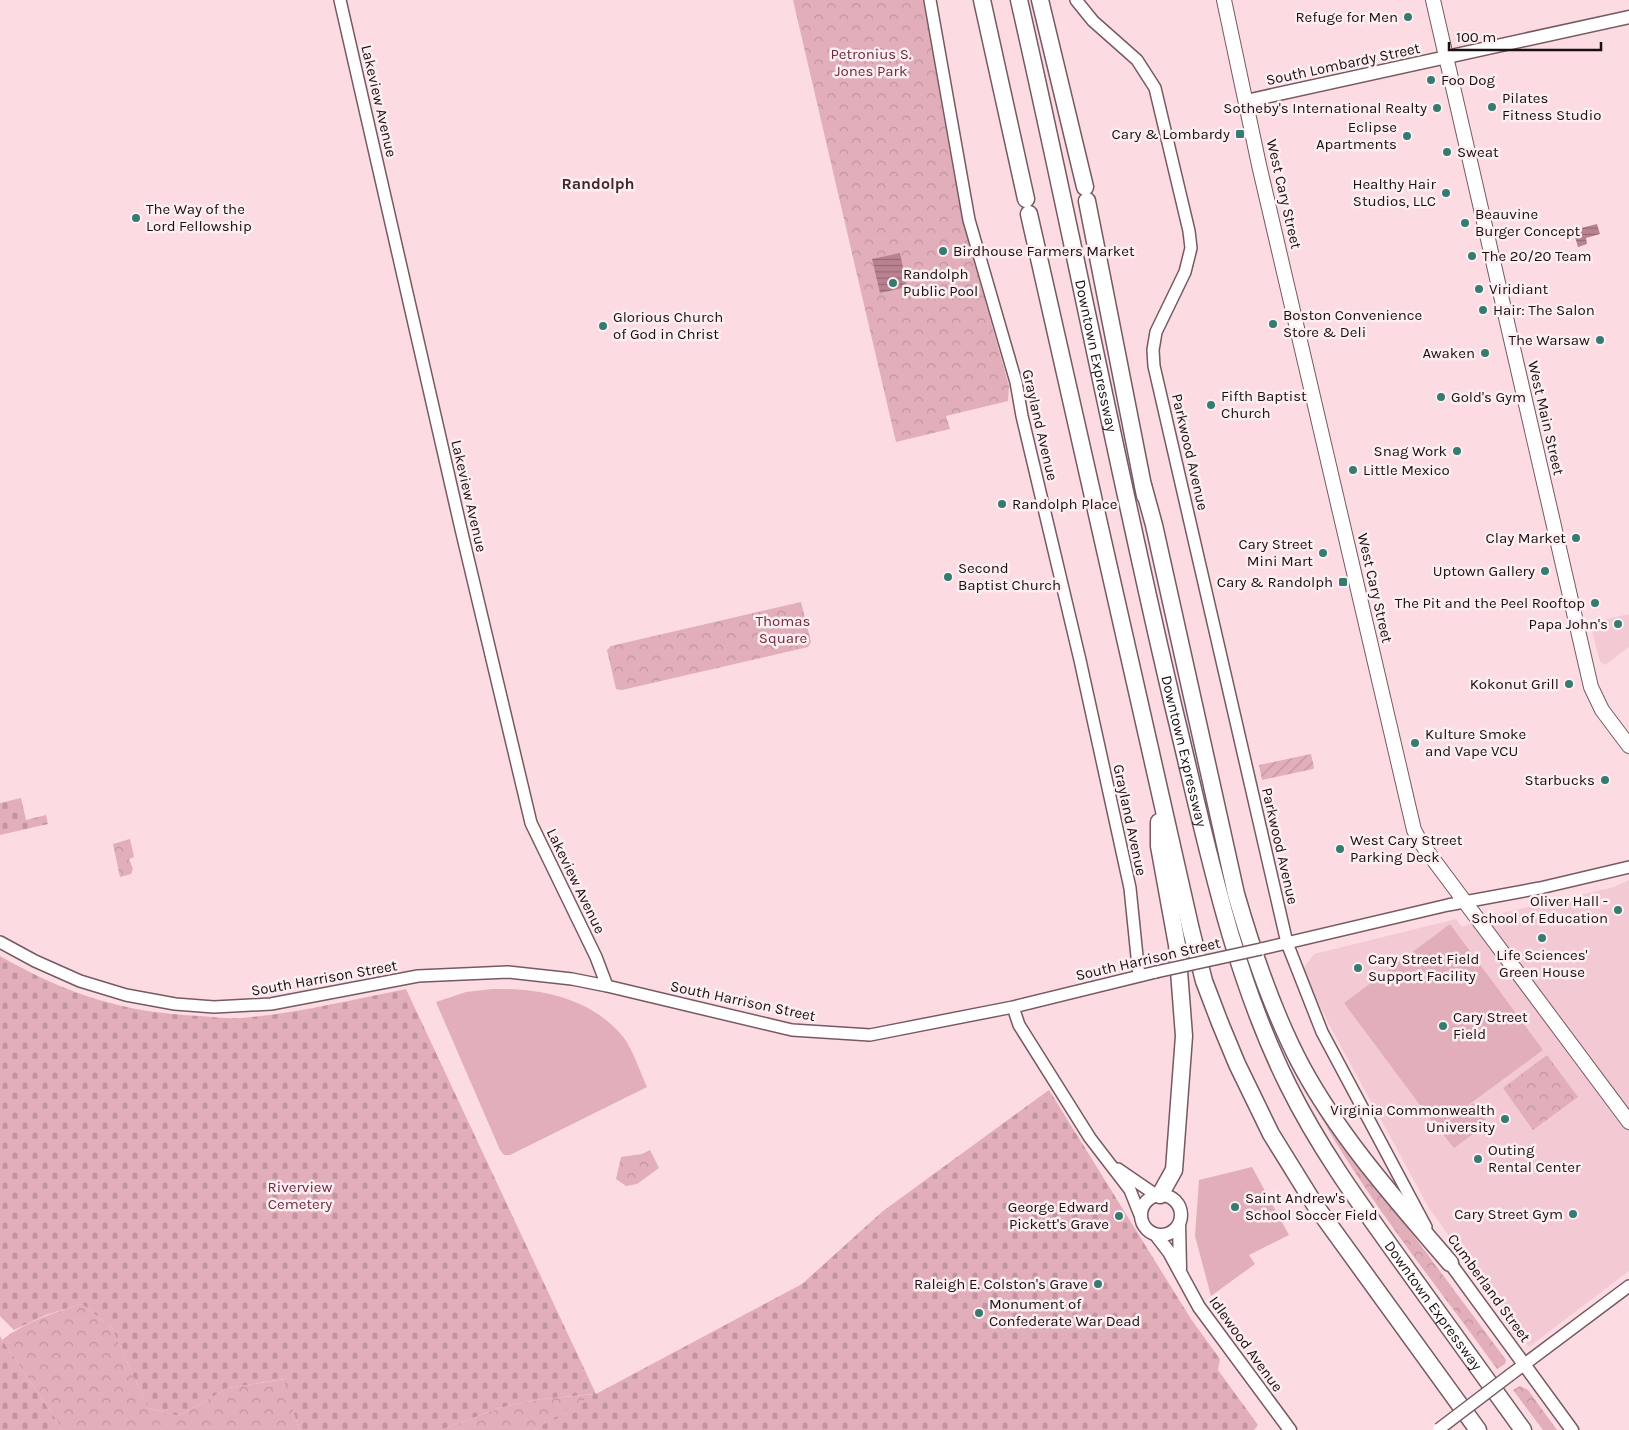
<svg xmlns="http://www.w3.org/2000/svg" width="1629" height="1430" viewBox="0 0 1629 1430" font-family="Karla,sans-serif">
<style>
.built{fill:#f3cad3}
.grass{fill:#e2aeba}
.forest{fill:url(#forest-crowns)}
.cemetery{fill:url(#cemetery-stones)}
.garden{fill:url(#garden-furrows)}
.water{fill:url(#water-rules)}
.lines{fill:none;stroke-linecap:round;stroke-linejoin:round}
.tertiary-casing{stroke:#765a61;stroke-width:14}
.secondary-casing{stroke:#765a61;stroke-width:15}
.primary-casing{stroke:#765a61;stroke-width:16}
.motorway-casing{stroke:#765a61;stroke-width:19}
.tertiary{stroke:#fff;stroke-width:11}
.secondary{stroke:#fff;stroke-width:12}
.primary{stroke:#fff;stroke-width:14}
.motorway{stroke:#fff;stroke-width:16}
.tertiary-bridge-casing{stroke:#765a61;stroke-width:14;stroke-linecap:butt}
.tertiary-bridge{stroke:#fff;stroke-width:11}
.poi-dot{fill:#357b71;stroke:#fceef1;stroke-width:2}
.labels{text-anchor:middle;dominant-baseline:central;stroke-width:5;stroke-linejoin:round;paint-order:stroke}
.poi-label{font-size:15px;fill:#1a0f12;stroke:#fceef1;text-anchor:start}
.park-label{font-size:15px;fill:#6f2a40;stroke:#fceef1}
.street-label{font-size:15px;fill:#1a0f12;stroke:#fceef1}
.neighbourhood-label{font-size:16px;font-weight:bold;fill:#3f262c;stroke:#fceef1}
</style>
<defs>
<pattern id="forest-crowns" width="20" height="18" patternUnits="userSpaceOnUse" patternTransform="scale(1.25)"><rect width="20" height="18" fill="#e2aeba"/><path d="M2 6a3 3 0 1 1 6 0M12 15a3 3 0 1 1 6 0" fill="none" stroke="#c1949f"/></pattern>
<pattern id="cemetery-stones" width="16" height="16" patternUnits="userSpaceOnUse" patternTransform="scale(1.25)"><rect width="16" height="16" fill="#e2aeba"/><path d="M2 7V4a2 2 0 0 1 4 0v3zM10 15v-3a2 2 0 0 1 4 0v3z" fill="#c1949f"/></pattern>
<pattern id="garden-furrows" width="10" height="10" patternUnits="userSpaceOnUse" patternTransform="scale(1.25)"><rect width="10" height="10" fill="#e2aeba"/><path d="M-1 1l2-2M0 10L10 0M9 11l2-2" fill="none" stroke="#c1949f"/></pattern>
<pattern id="water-rules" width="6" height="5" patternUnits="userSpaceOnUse" patternTransform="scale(1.25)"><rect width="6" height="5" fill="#ba8290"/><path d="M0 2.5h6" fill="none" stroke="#966974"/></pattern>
</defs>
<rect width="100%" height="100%" fill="#fddbe2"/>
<path class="built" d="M1629,614v33l-24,18 -5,-3 -10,-39z
M1629,880v391l-100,76 -100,-139 -97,-178 -30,-60 12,-16 142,-35 6,8 32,-12 120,-28z"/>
<path class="grass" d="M1450,924l93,126 -106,78 -93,-125z
M492,989c49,-1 100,9 132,49 10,14 16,34 23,49l-137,68h-6l-4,-5 -64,-148 30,-10z
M1473,1103l15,20 -34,25 -15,-19z
M1252,1167l37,68 -40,20 6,9 -44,32 -16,-60 4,-56z"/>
<path class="forest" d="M793,0h130l32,181 13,59 41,146 -1,15 -62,15 4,13 -54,13z
M801,602l10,40 -3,5 -186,43 -6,-1 -9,-39 4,-4z
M130,839l4,18 -5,2 4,10 -2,5 -11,3 -7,-33z
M1547,1055l31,42 -45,33 -30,-42z
M1291,1058l88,131 127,171 -1,4 -8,5c-71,-99 -156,-200 -206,-311z
M650,1150l9,18 -22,16 -11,2 -10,-7 5,-22 21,-3z
M82,1304l30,24 36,80 31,8 49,-28 57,-9 14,51h-236l-61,-90c24,-19 52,-27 80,-36z
M1520,1386l8,4 29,40h-14l-30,-40z
M596,1394l-62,36h-93l58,-22 42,-9z"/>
<path class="cemetery" d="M21,798l5,22 20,-5 2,9 -48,11v-32z
M0,956c66,38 125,57 200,60 14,1 29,3 42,2 56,-5 110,-18 164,-29l190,405 206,-110 81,-73 166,-121 142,229 29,40 -2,11 40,55 -4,5h-720l60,-36 -53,5 -42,9 -58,22h-142l-15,-51 -56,9 -49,28 -31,-8 -36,-80 -30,-24 -36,11 -32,15 -14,-14z
M0,1336l2,4 61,90h-63z"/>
<path class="garden" d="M1311,754l3,13 -1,2 -51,11 -3,-15z"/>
<path class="water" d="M1597,224l3,10 -14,4 1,6 -9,3 -5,-17z
M900,253l7,34 -27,6 -8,-34z"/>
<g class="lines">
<g class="tertiary-casing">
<path id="tertiary" d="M340,0l121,529 70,294 65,134 11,29
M930,0l39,220 47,162 6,34 58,244 50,228 9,88
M1076,0l17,21 44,39 18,28 34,143 2,17 -6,24 -29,60 -3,18 1,16 133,577 35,89 104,195
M0,942l35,19 45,20 46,14 49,9 39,3 57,-3 147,-28 90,-4 64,7 35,7 185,44 78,5 143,-28 143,-35
M1261,949l187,-44 92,-17 89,-21
M1013,1007l6,18 71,113 40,52 10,25
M1118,1169l38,26
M1510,1375l119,-89"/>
</g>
<g class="secondary-casing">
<path id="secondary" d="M1246,101l383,-84
M1141 1215a20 20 0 1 1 40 0a20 20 0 1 1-40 0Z
M1179,1224l1,45
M1156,1235l13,17 30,55 91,123
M1450,1263l122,167"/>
</g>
<g class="primary-casing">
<path id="primary" d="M1224,0l35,165 155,665 7,13 208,279
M1433,0l158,687 11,23 27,36"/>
</g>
<g class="motorway-casing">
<g id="motorway">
<path d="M982,0l44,199"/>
<path id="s1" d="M1019,0c54,236 99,474 155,709 31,127 56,259 114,376 30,61 69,115 108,169 42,59 85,117 127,176"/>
<path d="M1040,0l45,187"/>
<path d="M1087,201l58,295"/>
<path d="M1029,214l162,716 13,51 16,42 17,41 34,70 44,71 163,225"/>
<path d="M1143,485l11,40 82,369c17,59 37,119 66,173 39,72 96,135 148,196"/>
<path d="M1159,822v24l18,99 7,91 -10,134 -14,25"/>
</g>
</g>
<use href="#tertiary" class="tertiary"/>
<use href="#secondary" class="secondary"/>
<use href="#primary" class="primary"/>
<use href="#motorway" class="motorway"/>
<g class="tertiary-bridge-casing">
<path id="tertiary-bridge" d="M1156,972l105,-23
M1439,1429l71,-54"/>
</g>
<use href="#tertiary-bridge" class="tertiary-bridge"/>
</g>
<g class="poi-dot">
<circle cx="1408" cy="17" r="5"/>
<circle cx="1431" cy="80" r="5"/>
<circle cx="1492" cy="107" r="5"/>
<circle cx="1437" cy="108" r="5"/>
<rect x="1235" y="129" width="10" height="10" rx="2.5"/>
<circle cx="1407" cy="136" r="5"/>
<circle cx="1447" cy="152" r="5"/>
<circle cx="1446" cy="193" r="5"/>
<circle cx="136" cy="218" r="5"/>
<circle cx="1465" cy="223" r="5"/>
<circle cx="943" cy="251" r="5"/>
<circle cx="1472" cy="256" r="5"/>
<circle cx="893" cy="283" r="5"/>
<circle cx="1479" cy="289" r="5"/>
<circle cx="1483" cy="310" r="5"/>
<circle cx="1273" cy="324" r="5"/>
<circle cx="603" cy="326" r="5"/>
<circle cx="1600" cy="340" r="5"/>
<circle cx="1485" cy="353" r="5"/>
<circle cx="1441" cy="397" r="5"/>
<circle cx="1211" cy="405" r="5"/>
<circle cx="1457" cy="451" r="5"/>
<circle cx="1353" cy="470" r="5"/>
<circle cx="1002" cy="504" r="5"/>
<circle cx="1576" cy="538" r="5"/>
<circle cx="1323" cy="553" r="5"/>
<circle cx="1545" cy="571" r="5"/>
<circle cx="948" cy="577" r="5"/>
<rect x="1338" y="577" width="10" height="10" rx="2.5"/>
<circle cx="1595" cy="603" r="5"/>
<circle cx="1618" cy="624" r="5"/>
<circle cx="1569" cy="684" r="5"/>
<circle cx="1415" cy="743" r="5"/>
<circle cx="1605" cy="780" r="5"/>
<circle cx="1340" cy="849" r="5"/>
<circle cx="1618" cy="910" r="5"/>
<circle cx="1542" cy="938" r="5"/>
<circle cx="1358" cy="968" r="5"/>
<circle cx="1443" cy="1026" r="5"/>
<circle cx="1505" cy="1119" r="5"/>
<circle cx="1478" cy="1159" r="5"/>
<circle cx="1235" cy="1207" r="5"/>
<circle cx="1573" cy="1214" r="5"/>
<circle cx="1119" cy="1216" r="5"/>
<circle cx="1098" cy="1284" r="5"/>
<circle cx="979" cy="1313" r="5"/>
</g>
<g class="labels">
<g class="poi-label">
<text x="1398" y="17" text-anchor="end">Refuge for Men</text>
<text x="1441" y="80">Foo Dog</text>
<text x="1502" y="98">Pilates<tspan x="1502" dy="17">Fitness Studio</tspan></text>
<text x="1427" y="108" text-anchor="end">Sotheby's International Realty</text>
<text x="1397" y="127" text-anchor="end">Eclipse<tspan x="1397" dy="17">Apartments</tspan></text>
<text x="1230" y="134" text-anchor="end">Cary &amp; Lombardy</text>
<text x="1457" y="152">Sweat</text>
<text x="1436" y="184" text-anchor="end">Healthy Hair<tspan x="1436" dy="17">Studios, LLC</tspan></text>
<text x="146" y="209">The Way of the<tspan x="146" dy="17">Lord Fellowship</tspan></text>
<text x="1475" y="214">Beauvine<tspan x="1475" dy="17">Burger Concept</tspan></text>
<text x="953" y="251">Birdhouse Farmers Market</text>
<text x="1482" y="256">The 20/20 Team</text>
<text x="903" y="274">Randolph<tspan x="903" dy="17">Public Pool</tspan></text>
<text x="1489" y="289">Viridiant</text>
<text x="1493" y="310">Hair: The Salon</text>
<text x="1283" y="315">Boston Convenience<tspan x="1283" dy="17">Store &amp; Deli</tspan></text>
<text x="613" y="317">Glorious Church<tspan x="613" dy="17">of God in Christ</tspan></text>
<text x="1590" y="340" text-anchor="end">The Warsaw</text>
<text x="1475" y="353" text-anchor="end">Awaken</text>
<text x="1221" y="396">Fifth Baptist<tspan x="1221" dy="17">Church</tspan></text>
<text x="1451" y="397">Gold's Gym</text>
<text x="1447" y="451" text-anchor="end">Snag Work</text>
<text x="1363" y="470">Little Mexico</text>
<text x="1012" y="504">Randolph Place</text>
<text x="1566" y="538" text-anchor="end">Clay Market</text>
<text x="1313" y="544" text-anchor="end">Cary Street<tspan x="1313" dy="17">Mini Mart</tspan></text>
<text x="958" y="568">Second<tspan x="958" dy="17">Baptist Church</tspan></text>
<text x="1535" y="571" text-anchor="end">Uptown Gallery</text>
<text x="1333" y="582" text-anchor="end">Cary &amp; Randolph</text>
<text x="1585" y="603" text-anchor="end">The Pit and the Peel Rooftop</text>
<text x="1608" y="624" text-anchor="end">Papa John's</text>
<text x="1559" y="684" text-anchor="end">Kokonut Grill</text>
<text x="1425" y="734">Kulture Smoke<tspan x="1425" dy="17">and Vape VCU</tspan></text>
<text x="1595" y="780" text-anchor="end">Starbucks</text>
<text x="1350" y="840">West Cary Street<tspan x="1350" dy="17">Parking Deck</tspan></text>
<text x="1608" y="901" text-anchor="end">Oliver Hall -<tspan x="1608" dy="17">School of Education</tspan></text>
<text x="1542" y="955" text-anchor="middle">Life Sciences'<tspan x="1542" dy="17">Green House</tspan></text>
<text x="1368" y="959">Cary Street Field<tspan x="1368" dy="17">Support Facility</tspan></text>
<text x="1453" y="1017">Cary Street<tspan x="1453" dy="17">Field</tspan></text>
<text x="1495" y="1110" text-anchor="end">Virginia Commonwealth<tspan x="1495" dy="17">University</tspan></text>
<text x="1488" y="1150">Outing<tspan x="1488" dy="17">Rental Center</tspan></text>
<text x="1245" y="1198">Saint Andrew's<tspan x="1245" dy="17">School Soccer Field</tspan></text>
<text x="1109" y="1207" text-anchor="end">George Edward<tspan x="1109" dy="17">Pickett's Grave</tspan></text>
<text x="1563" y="1214" text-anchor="end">Cary Street Gym</text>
<text x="1088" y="1284" text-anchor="end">Raleigh E. Colston's Grave</text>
<text x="989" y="1304">Monument of<tspan x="989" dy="17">Confederate War Dead</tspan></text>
</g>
<g class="park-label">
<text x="871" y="54">Petronius S.<tspan x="871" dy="17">Jones Park</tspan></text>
<text x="783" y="621">Thomas<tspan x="783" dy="17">Square</tspan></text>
<text x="300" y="1187">Riverview<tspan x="300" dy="17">Cemetery</tspan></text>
</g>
<g class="street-label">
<text transform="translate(1343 64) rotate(-12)">South Lombardy Street</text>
<text transform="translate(379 101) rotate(77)">Lakeview Avenue</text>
<text transform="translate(1284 194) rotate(77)">West Cary Street</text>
<text stroke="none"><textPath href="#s1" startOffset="364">Downtown Expressway</textPath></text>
<text transform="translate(1546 418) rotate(77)">West Main Street</text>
<text transform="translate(1040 425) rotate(77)">Grayland Avenue</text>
<text transform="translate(1190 452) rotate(77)">Parkwood Avenue</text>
<text transform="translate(469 496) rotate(77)">Lakeview Avenue</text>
<text transform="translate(1375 588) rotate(77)">West Cary Street</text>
<text stroke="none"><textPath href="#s1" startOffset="769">Downtown Expressway</textPath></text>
<text transform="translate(1130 820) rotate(78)">Grayland Avenue</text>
<text transform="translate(1280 846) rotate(77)">Parkwood Avenue</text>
<text transform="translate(576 881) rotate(64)">Lakeview Avenue</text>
<text transform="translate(1148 959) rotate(-13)">South Harrison Street</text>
<text transform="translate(324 978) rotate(-10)">South Harrison Street</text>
<text transform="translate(743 1001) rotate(12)">South Harrison Street</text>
<text transform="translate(1489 1288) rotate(54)">Cumberland Street</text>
<text stroke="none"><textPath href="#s1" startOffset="1384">Downtown Expressway</textPath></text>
<text transform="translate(1246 1344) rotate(54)">Idlewood Avenue</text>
</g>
<g class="neighbourhood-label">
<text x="598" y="183">Randolph</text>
</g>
</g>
<path d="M1449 42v8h152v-8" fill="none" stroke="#1a0f12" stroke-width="2.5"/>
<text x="1456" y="42" font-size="15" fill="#1a0f12" stroke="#fceef1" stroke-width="4" paint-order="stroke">100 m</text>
</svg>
